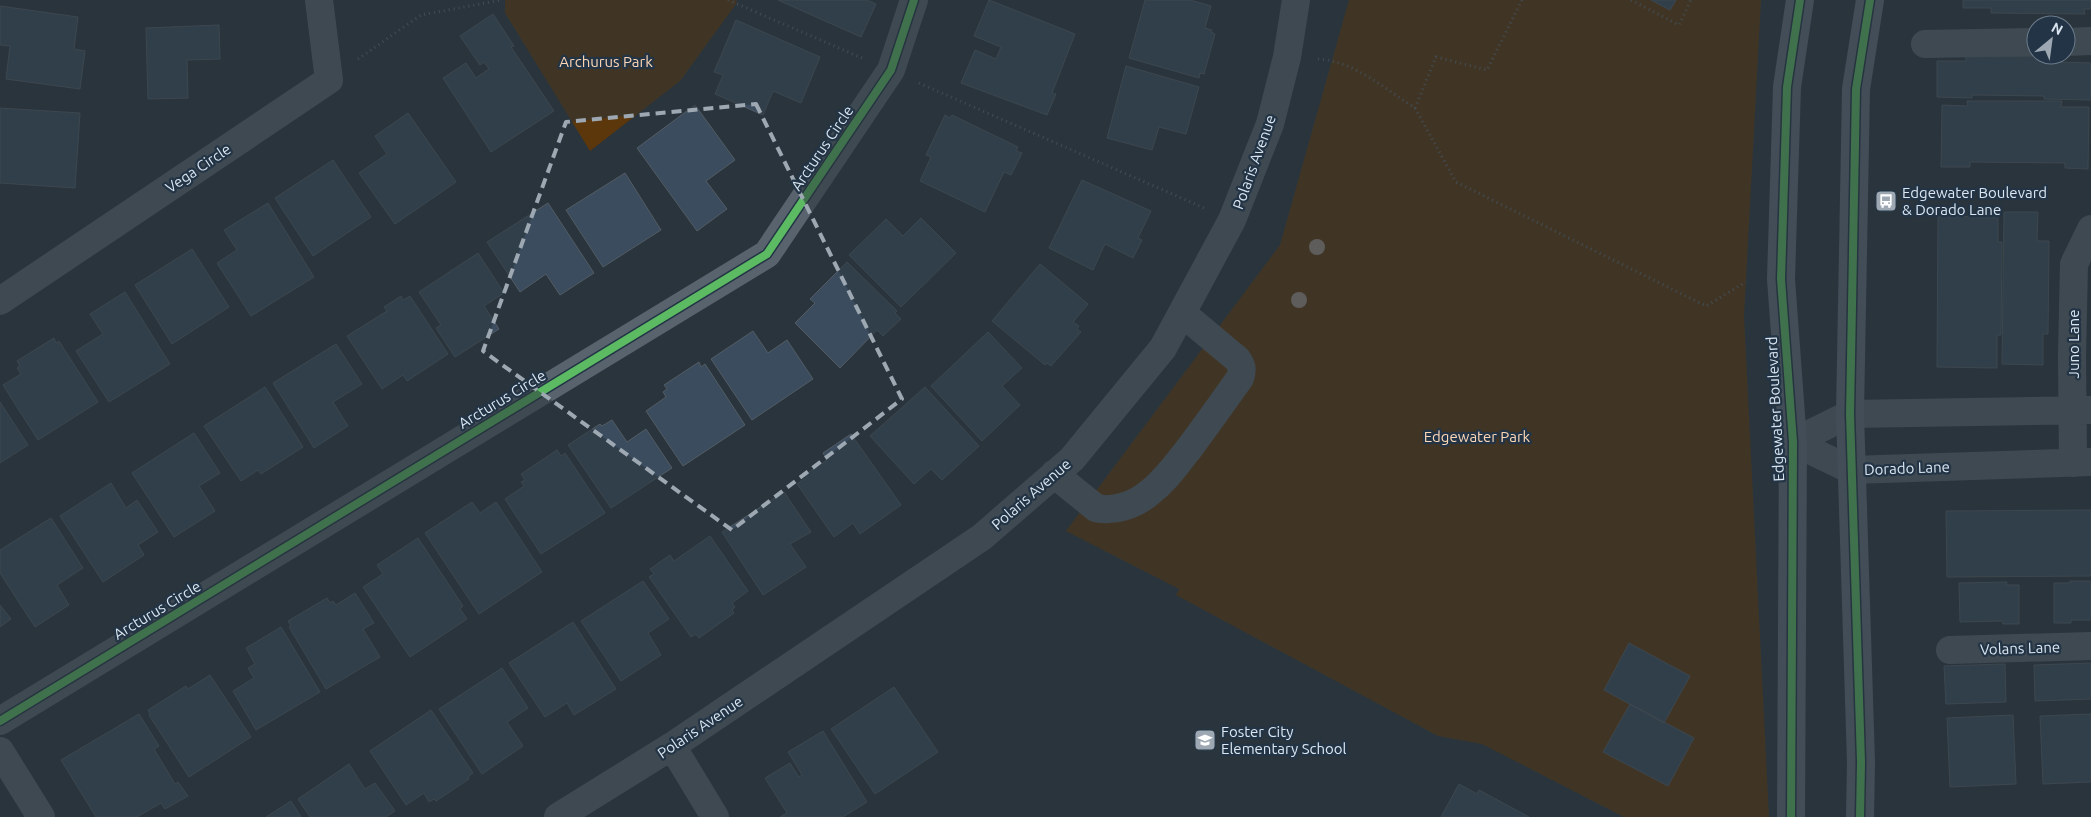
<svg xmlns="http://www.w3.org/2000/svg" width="2091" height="817" viewBox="0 0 2091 817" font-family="Ubuntu,sans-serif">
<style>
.green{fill:#5c370b}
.building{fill:#3a4c5d;stroke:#535c64}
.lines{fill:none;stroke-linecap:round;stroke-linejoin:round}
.path{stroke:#60686f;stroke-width:3;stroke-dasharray:1 4;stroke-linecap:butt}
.minor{stroke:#59636d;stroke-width:28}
.major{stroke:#5f6b78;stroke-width:28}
.cycleway-casing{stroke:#223445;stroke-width:11}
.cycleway{stroke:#5cba63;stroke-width:8}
.tree{fill:#9f8e80}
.marked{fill:none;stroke:#9da8b2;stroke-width:4;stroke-dasharray:10 6;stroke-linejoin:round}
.labels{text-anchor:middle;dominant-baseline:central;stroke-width:4.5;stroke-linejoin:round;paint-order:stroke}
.park-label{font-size:15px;fill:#fed7b6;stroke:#223445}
.street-label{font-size:15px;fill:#dbe6f1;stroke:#223445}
.poi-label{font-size:15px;fill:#dbe6f1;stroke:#223445;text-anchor:start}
</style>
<rect width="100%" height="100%" fill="#2a343d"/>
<path class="green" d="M505,0h232l-1,4 -56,77 -90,70 -85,-138z
M1349,0h412l-17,316 25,501h-145l-142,-73 -44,-8 -262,-141 3,-6 -113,-58 214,-286z"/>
<path class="building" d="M778,0h89l9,4 -15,33z
M989,0l86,34 -23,59 4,1 -9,21 -86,-32 14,-33 21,9 5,-12 -27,-11z
M1145,0h45l21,6 -6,22 7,2 -1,2 4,2 -11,40 -4,-1 -1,5 -70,-20z
M1651,0h25l-6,10z
M1963,0h128v9h-7l1,5 -94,-1v-5h-28z
M0,6l78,11 -4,32 11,2 -5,38 -74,-10 4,-33 -10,-1z
M493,14l21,32 -3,1 43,64 -63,41 -48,-74 23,-15 10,15 13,-9 -5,-7 -4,3 -20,-29z
M736,20l84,37 -19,46 -28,-12 -10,24 -48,-21 8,-19 -9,-3z
M219,25l1,34 -33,1 1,38 -40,1 -2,-71z
M1966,56l94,1v5l31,1v37l-47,-1v-3l-72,-1v3l-35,-1v-36h29z
M1126,66l73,21 -13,47 -27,-7 -7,23 -45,-12z
M1967,101h95l-1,6h28l-1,62 -23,-1v-5l-95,-1v5h-29l1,-62 26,1z
M695,105l40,55 -29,21 21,28 -30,22 -60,-83z
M0,108l80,5 -5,75 -75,-5z
M408,113l48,69 -61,42 -36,-51 28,-19 -12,-18z
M945,115l5,3 2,-3 66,32 -2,4 6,2 -11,22 -7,-3 -19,40 -65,-31 11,-24 -5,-2z
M333,160l38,57 -58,39 -38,-58z
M625,173l36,57 -58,37 -37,-57z
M1082,180l69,31 -13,27 4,2 -9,18 -28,-14 -12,26 -44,-22z
M268,203l46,74 -63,39 -34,-53 20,-13 -13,-20z
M548,203l46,70 -34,22 -14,-21 -26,18 -33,-50z
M2004,212h34l-1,29h12l-1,93h-5v31l-41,-1z
M1938,216l60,1v25h4l-1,93h-4v33l-60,-1z
M921,218l35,35 -55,54 -52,-52 37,-36 17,17z
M192,249l37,58 -57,37 -37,-59z
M478,253l26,40 -20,13 15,23 -44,28 -19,-29 5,-3 -22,-33z
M847,262l50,49 -2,2 6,6 -18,17 -6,-6 -37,38 -45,-45 20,-20 -5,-4z
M1040,264l48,40 -15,18 6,4 -2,3 4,3 -30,34 -4,-3 -2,2 -53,-44z
M125,292l45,72 -61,38 -33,-51 27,-17 -13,-20z
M401,296l2,4 7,-4 38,58 -41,27 -4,-6 -21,14 -35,-53 40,-25 -3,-4z
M753,331l15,22 19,-13 26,39 -61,41 -41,-61z
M988,332l34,36 -20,18 18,19 -38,36 -51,-55z
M54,338l2,5 3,-2 39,61 -60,38 -35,-55 18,-11 -4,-6 3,-2 -3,-5z
M336,344l26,40 -29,18 15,24 -34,22 -41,-65z
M699,362l2,5 4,-3 40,61 -62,41 -37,-55 20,-14 -3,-5 4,-3 -3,-4z
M265,387l38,60 -42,27 -3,-4 -17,11 -37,-55z
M925,387l54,59 -37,34 -11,-11 -17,15 -44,-48z
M0,402l28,43 -28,18z
M612,420l15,22 19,-13 26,39 -61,40 -43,-63 32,-21 2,2z
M194,433l26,40 -21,13 16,25 -41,26 -42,-64z
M851,434l50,71 -41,29 -7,-11 -19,14 -37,-53 10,-7 -1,-3 21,-14 -4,-7z
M557,450l4,6 4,-3 40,60 -64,41 -36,-55 19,-13 -3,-4 4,-2 -4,-6z
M111,483l15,25 11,-8 21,32 -20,13 6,10 -41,27 -43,-66z
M784,492l27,40 -21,12 16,23 -43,28 -41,-63z
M472,502l8,11 16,-11 46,70 -63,42 -54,-81z
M2091,510v66l-144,1 -1,-66z
M51,518l32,50 -26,17 12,20 -34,22 -35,-54v-23z
M710,536l38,55 -16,12 3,4 -3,3 2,3 -35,25 -3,-4 -5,3 -42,-60 5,-3 -4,-5 20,-14 4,6z
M418,538l45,68 -3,3 7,10 -57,38 -47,-70 20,-13 -6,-9z
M643,581l26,38 -21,14 13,22 -40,26 -40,-60z
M2070,581h21v39h-20v3h-17v-40h16z
M2007,582l-1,3h13v39h-16l-1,-3 -42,1 -1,-39z
M355,593l19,30 -11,6 17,28 -54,32 -37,-62 2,-1 -3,-5 39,-23 3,5 3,-2 3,4z
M0,605l11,14 -11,8z
M573,622l43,67 -42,26 -7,-12 -22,14 -36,-54z
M281,627l39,65 -64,38 -23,-39 21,-13 -6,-10 7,-4 -9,-16z
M1629,643l61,33 -26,47 -60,-33z
M2091,663v36l-56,2 -1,-36z
M2005,664l1,38 -60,2 -2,-38z
M502,668l26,40 -21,14 16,24 -41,28 -43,-65z
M210,675l41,62 -62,40 -40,-62 1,-1 -2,-4 38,-24 2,3z
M894,687l44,65 -63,42 -44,-65z
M1630,704l64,34 -26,48 -65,-34z
M431,710l42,63 -5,4 1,2 -33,22 -2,-2 -5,3 -5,-9 -18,12 -36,-54z
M139,714l20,32 -5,3 21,35 3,-2 10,14 -23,13 -4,-6 -24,14h-41l-35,-57z
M2091,714v68l-48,2 -3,-68z
M2013,715l3,69 -66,3 -3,-69z
M823,731l44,71 -24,15h-63l7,-4 -22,-35 25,-15 9,14 3,-2 -14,-23z
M349,764l16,25 10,-6 20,28 -9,6h-76l-12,-18z
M1459,784l18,10 2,-4 50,27h-88z
M291,801l10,16h-35z"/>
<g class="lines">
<path class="path" d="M728,0l134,58
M1631,0l48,25 12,-25
M358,59l63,-44 81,-15
M1318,59c36,2 67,30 97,49l21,-51 51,13 35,-70
M919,83l285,125
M1415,108l41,74 250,124 40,-24"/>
<path class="minor" d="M2066,42l25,-1
M1925,44l111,-2
M0,301l329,-221 -10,-80
M1793,442l57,-28 241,-4
M1793,442l58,28 240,-8
M2073,463l-1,-107 2,-92 17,-35
M1054,474l42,34c18,4 39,-3 53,-15 16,-12 27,-28 39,-43 18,-24 35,-48 52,-72 3,-9 2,-12 -3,-19l-55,-46
M1950,650l141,-4
M0,721l767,-467 124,-184 23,-70
M672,746l43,71
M0,751l41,66
M558,817l114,-71 310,-209 90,-78 91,-111 69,-128 38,-96 17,-67 9,-57"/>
<path class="major" d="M1791,817l2,-375 -12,-163 6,-192 13,-87
M1860,817l1,-55 -11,-348 6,-325 14,-89"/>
<g class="cycleway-casing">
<path id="cycleway" d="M0,721l767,-467 124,-184 23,-70
M1791,817l2,-375 -12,-163 6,-192 13,-87
M1860,817l1,-55 -11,-348 6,-325 14,-89"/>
</g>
<use href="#cycleway" class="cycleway"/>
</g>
<g class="tree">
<circle cx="1317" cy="247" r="8"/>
<circle cx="1299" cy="300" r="8"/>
</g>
<path d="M0 0H2091V817H0ZM756,104l146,295 -170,131 -249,-179 83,-229z" fill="#2a343d" fill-opacity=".55" fill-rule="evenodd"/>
<path class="marked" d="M756,104l146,295 -170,131 -249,-179 83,-229z"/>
<defs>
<g id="bus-square" transform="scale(1.125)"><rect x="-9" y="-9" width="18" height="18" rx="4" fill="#9da8b2" stroke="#223445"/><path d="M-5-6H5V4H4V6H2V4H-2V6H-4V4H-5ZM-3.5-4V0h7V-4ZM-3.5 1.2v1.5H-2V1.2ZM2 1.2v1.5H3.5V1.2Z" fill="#fff"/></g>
<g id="school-square" transform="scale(1.125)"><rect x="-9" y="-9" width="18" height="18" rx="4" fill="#9da8b2" stroke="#223445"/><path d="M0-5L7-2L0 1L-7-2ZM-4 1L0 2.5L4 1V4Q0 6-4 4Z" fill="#fff"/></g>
</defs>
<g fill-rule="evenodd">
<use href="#bus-square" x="1886" y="201"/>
<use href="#school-square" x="1205" y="740"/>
</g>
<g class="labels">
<g class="park-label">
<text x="606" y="61">Archurus Park</text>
<text x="1477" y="436">Edgewater Park</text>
</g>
<g class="street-label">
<text transform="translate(822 148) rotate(-56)">Arcturus Circle</text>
<text transform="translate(1254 162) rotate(-70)">Polaris Avenue</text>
<text transform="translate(198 168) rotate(-34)">Vega Circle</text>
<text transform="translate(2073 344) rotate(-90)">Juno Lane</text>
<text transform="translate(502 399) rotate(-31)">Arcturus Circle</text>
<text transform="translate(1775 409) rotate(-93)">Edgewater Boulevard</text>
<text transform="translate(1907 468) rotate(-2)">Dorado Lane</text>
<text transform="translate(1031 494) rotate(-41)">Polaris Avenue</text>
<text transform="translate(157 610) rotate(-31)">Arcturus Circle</text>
<text transform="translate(2020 648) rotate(-2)">Volans Lane</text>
<text transform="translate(700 727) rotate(-34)">Polaris Avenue</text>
</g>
<g class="poi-label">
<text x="1902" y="192">Edgewater Boulevard<tspan x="1902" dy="17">&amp; Dorado Lane</tspan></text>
<text x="1221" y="731">Foster City<tspan x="1221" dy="17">Elementary School</tspan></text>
</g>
</g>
<g transform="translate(2051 40) rotate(29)"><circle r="24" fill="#223445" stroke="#6c7b8a"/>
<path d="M0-4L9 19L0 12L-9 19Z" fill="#9da8b2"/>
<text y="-8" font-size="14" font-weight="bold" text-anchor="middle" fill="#dbe6f1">N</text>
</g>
</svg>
